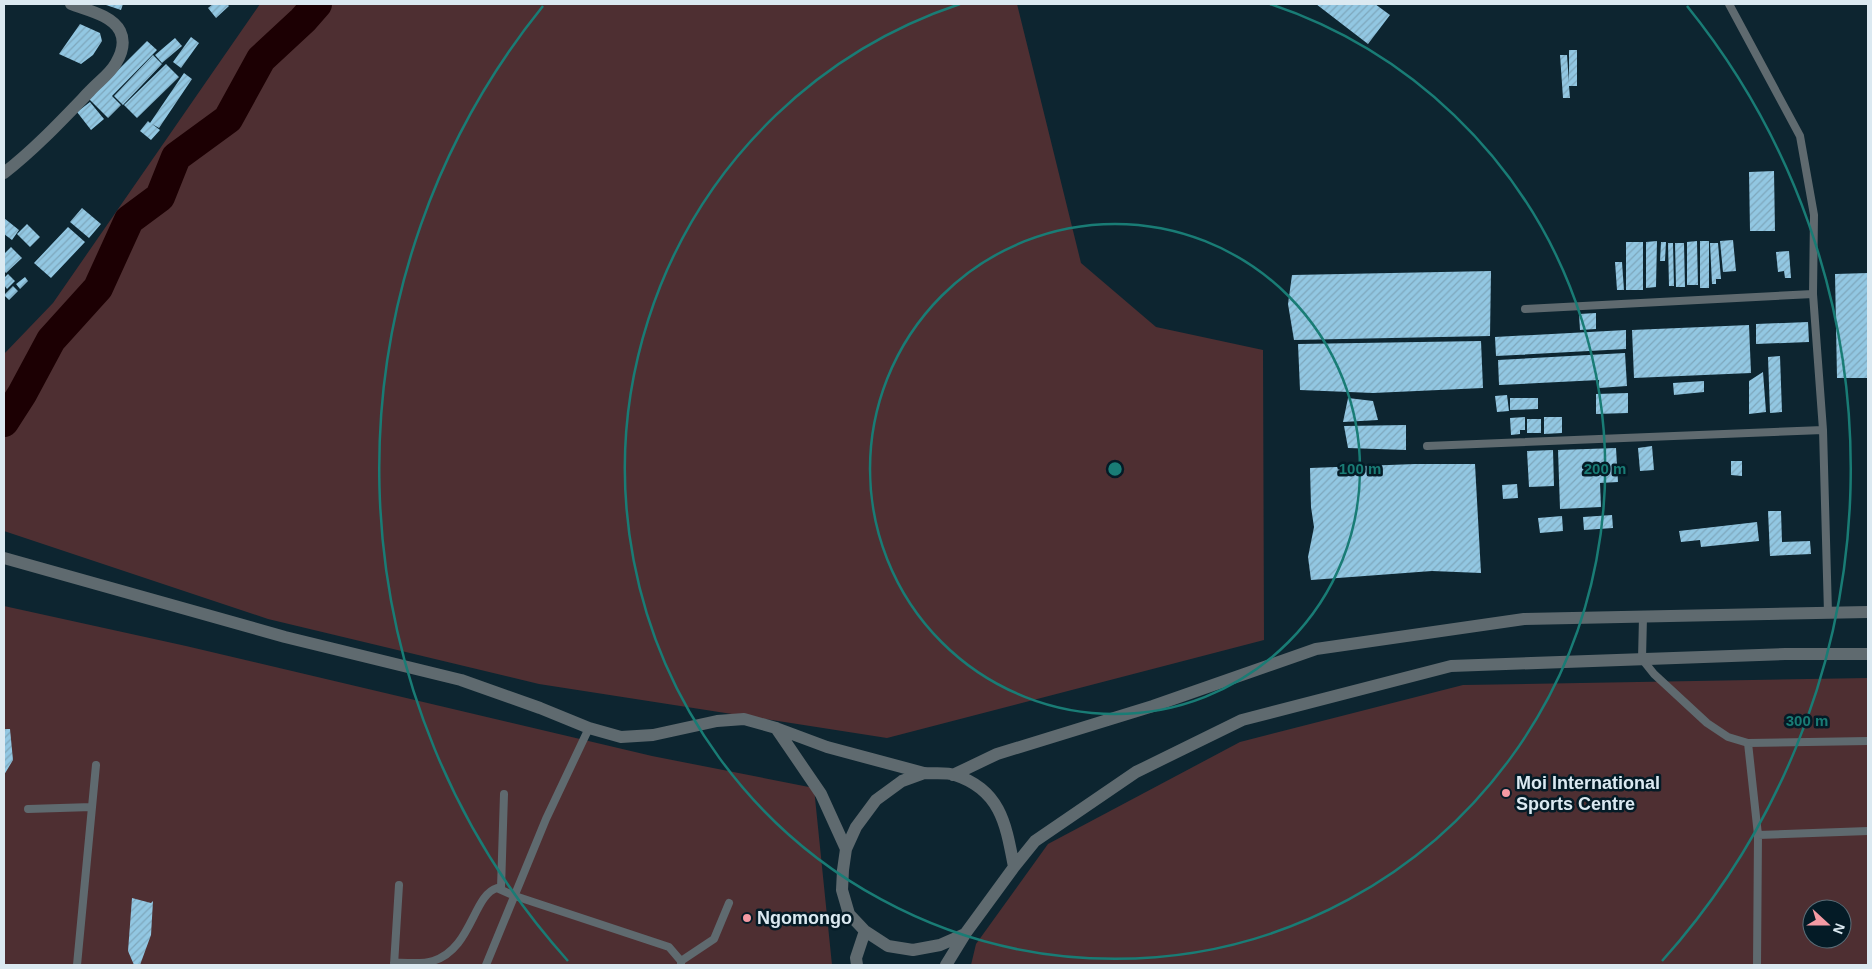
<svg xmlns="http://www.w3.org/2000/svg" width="1872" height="969" viewBox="0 0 1872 969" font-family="Arial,sans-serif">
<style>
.grass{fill:#4e2f32;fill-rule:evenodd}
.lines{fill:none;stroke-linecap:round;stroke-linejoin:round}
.river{stroke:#1c0003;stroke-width:30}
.building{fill:url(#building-hatch)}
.lane{stroke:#5f6a6f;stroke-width:8}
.street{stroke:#5f6a6f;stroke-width:12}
.ring{fill:none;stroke:#197c75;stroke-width:2.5}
.poi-dot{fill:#f49aa3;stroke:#041b26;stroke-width:2}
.labels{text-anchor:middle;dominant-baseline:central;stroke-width:5;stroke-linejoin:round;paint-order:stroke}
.poi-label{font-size:18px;font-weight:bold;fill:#dbe9f1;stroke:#041b26;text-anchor:start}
.centre{fill:#197c75;stroke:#041b26;stroke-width:2.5}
.ring-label{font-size:15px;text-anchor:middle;font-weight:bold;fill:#197c75;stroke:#041b26;stroke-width:5;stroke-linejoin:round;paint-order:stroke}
</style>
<defs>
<pattern id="building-hatch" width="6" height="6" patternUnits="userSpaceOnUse" patternTransform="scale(1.25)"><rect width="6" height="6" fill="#92c7e2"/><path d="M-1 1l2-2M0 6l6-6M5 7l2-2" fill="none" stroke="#7ea7bc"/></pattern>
</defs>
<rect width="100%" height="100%" fill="#0d2530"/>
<path class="grass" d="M260,4h757l64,259 75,64 107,23 1,290 -377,98 -348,-54 -271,-65 -264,-88v-177l49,-51z
M4,606l182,40 466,110 162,32 18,177h-828z
M1868,678v287h-897l5,-21 72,-100 192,-102 223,-57zM1812,909h30v30h-30z"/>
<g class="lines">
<path class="river" d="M4,422l18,-28 29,-54 47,-52 31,-68 31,-23 16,-40 52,-38 33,-60 42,-39 14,-16"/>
</g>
<path class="building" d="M103,4h20l-2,6z
M213,4h14l2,2 -13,12 -8,-10z
M1316,4h59l15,11 -22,29z
M80,24l20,9 2,8 -9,14 -12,9 -22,-10z
M191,37l8,6 -18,25 -8,-6z
M175,38l7,8 -20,17 -7,-8z
M147,41l10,9 -45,46 9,9 -13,13 -19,-19z
M1569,50h8v36h-8l1,12h-7l-3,-43h7l2,27z
M153,55l9,9 -39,41 -9,-9z
M166,64l13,13 -42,41 -13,-13z
M184,73l8,6 -33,49 -7,-4 8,6 -9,10 -11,-9 8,-10 2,2z
M90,102l14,17 -13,11 -14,-18z
M1774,171l1,60h-25l-1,-59z
M82,208l19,16 -12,14 -19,-16z
M4,218l15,12 -7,10 -8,-6z
M27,224l13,13 -10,10 -13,-13z
M68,227l17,15 -34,36 -17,-15z
M1733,240l3,31 -13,1 -3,-31z
M1657,241l-1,46 -10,1v-46z
M1697,241l1,44h-11v-43z
M1700,241h9v47h-9z
M1626,242h17v48h-17z
M1661,242h5l-1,19h-5z
M1668,243h5l1,43h-5z
M1675,243h9l1,44h-9z
M1710,243h8l3,36h-5v5h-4z
M11,247l11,11 -16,15 -2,-2v-17z
M1789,251l2,27h-6l-1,-7 -6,1 -2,-20z
M1615,262h7l2,28h-7z
M1491,271l-1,65 -196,4 -6,-36 4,-29z
M1868,273v105h-31l-2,-104z
M8,274l7,7 -8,8 -3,-4v-7z
M25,277l3,4 -8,8 -4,-5z
M13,286l5,5 -9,9 -5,-5z
M1596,313v16l-16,1 -1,-16z
M1808,322l1,20 -53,2v-20z
M1749,325l2,48 -117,5 -2,-48z
M1626,330v19l-130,7 -1,-19z
M1481,341l2,47 -110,5 -73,-3 -2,-46z
M1625,353l2,33 -28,2v-8l-100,5 -1,-25z
M1780,356l2,56 -12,1 -2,-56z
M1763,372l3,40 -17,2v-33z
M1704,381v11l-30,3 -1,-12z
M1628,393v20l-32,1v-20z
M1507,395l2,16 -12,1 -2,-16z
M1348,398l25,3 5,19 -35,2z
M1510,398h28v11l-28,1z
M1525,417v13h-5v4l-9,1 -1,-17z
M1544,417h18v16l-18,1z
M1527,419h14v14h-14z
M1406,425v25l-58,-2 -4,-22z
M1652,446l2,24 -14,1 -2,-23z
M1616,448l2,34 -18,1 1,24 -41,2 -2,-59z
M1553,450l1,36 -25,1 -2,-36z
M1731,461h11v15l-11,-1z
M1415,464h60l6,109 -49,-2 -121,9 -3,-23 6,-30 -3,-20 -1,-39z
M1517,484l1,14 -15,1 -1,-14z
M1768,511h13l1,31 28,-1 1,13 -41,2z
M1612,515l1,13 -29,2 -1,-13z
M1562,516l1,15 -23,2 -2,-15z
M1757,522l2,19 -58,6 -1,-7 -19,2 -2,-11z
M4,729h6l3,31 -9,15z
M132,898l19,5 2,-2 -2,34 -11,30h-6l-6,-14z"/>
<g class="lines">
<path class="lane" d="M1729,4l71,132 14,79 -1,79 10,136 5,183
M1525,309l288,-15
M1427,446l396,-16
M1643,617l-1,42 12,15 53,49 21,14 20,6 120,-2
M1748,743l10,92 -1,130
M28,809l64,-2
M1758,835l110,-4
M501,888l3,-94
M681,961l33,-22 15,-36
M394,963c12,-1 27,2 39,-2 39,-12 40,-66 64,-73l18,8 154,51 12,14v4
M77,965l19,-200
M394,965l5,-80
M486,965l60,-146 43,-91"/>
<path class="street" d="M4,173c31,-24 59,-54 86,-82 8,-9 20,-17 26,-28 6,-10 9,-22 4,-32 -8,-16 -34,-21 -49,-27
M4,558l281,79 176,43 79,28 49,20 32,9 32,-2 64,-14 27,-2 32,9 51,19 97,26
M776,728l45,66 25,55
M924,773c9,1 22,-1 31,2 46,15 51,50 59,92l-49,67 -25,11 -27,5 -25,-4 -23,-15 -16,-17 -7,-24 1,-20 3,-21 10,-22 20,-27 26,-19z
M953,775l44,-21 156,-48 163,-57 208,-30 344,-7
M1014,867l21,-26 101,-69 106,-52 209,-54 334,-12h83
M857,965l-1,-7 9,-27
M946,965l19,-31"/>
</g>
<g class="ring">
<circle cx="1115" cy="469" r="245"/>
<path d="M1270 4A490 490 0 1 1 960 4"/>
<path d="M568 961A736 736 0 0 1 543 6M1687 6A736 736 0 0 1 1662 961"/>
</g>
<g class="poi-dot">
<circle cx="1506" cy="793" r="5"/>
<circle cx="747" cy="918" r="5"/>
</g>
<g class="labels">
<g class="poi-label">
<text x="1516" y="783">Moi International<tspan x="1516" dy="21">Sports Centre</tspan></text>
<text x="757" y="918">Ngomongo</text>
</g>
</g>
<circle cx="1115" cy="469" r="8" class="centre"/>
<g class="ring-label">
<text x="1360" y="474">100 m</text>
<text x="1605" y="474">200 m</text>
<text x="1807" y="726">300 m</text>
</g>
<rect width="1872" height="969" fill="none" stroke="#dbe9f1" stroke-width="10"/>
<g transform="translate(1827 924) rotate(111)"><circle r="24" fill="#041b26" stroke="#5a6d77"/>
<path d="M0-4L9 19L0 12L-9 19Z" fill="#f49aa3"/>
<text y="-8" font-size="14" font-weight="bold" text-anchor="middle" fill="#dbe9f1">N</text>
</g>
</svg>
